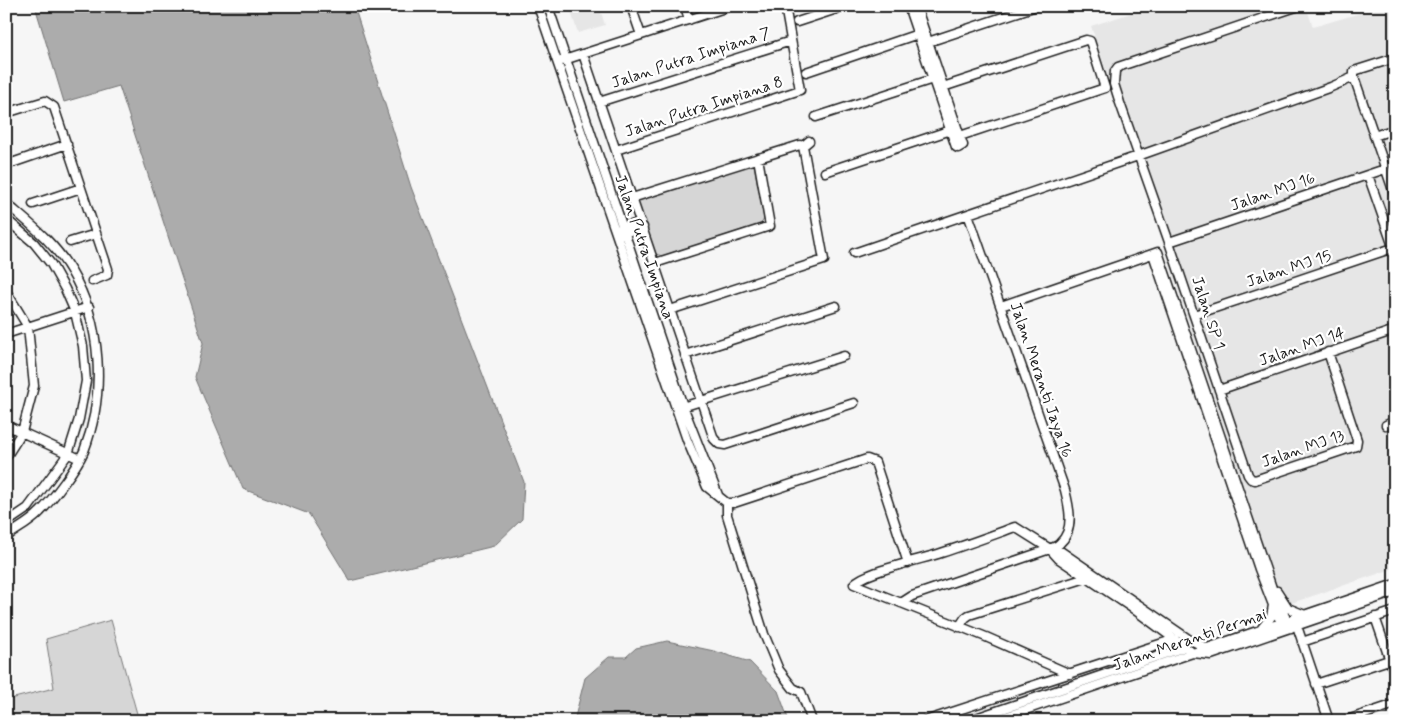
<svg xmlns="http://www.w3.org/2000/svg" width="1401" height="727" viewBox="0 0 1401 727" font-family="Mynerve,sans-serif">
<style>
.built{fill:#e6e6e6}
.green{fill:#d6d6d6;stroke:#797979}
.water{fill:#acacac;stroke:#727272}
.lines{fill:none;stroke-linecap:round;stroke-linejoin:round}
.minor-casing{stroke:#1c1c1c;stroke-width:11}
.minor{stroke:#fff;stroke-width:8}
.labels{text-anchor:middle;dominant-baseline:central;stroke-width:4.5;stroke-linejoin:round;paint-order:stroke}
.street-label{font-size:16px;fill:#1c1c1c;stroke:#fff}
</style>
<rect width="100%" height="100%" fill="#f6f6f6"/>
<filter id="ink" filterUnits="userSpaceOnUse"><feTurbulence type="fractalNoise" baseFrequency=".02" numOctaves="2"/><feDisplacementMap in="SourceGraphic" scale="10" xChannelSelector="R" yChannelSelector="G"/><feConvolveMatrix kernelMatrix="1 2 1 2 8 2 1 2 1" color-interpolation-filters="sRGB"/></filter>
<g filter="url(#ink)">
<path class="built" d="M569,6h30l6,19 -27,8z
M1153,6h153l7,21 71,-21h11v562l-112,38 -192,-580z"/>
<path class="green" d="M752,162l2,3 10,54 -3,5 -99,32 -6,-2 -20,-51 3,-4z
M111,620l28,101h-133v-21l48,-12 -8,-49z"/>
<path class="water" d="M35,6h319l57,181 113,295 -2,37 -28,27 -144,35 -41,-67 -66,-25 -48,-112 8,-34 -84,-257 -55,16z
M667,641l47,10 36,11 28,29 11,30h-215l11,-43 24,-21h17l10,-9z"/>
<g class="lines">
<g class="minor-casing">
<path id="minor" d="M538,6l149,434 20,47 20,16h7l133,-44 8,3 33,101
M548,6l135,400 35,89
M631,6l10,29
M685,6l4,14
M908,6l48,141 2,1 5,-3 -47,-139
M1296,7l-178,60 -3,4 -1,13 6,19 49,139 79,233 3,4 4,1 101,-34 1,-6 -29,-88
M797,22l49,-16
M928,42l105,-35
M583,54l131,385 5,5 6,1 129,-42
M561,61l170,-55
M806,72l112,-38
M1354,77l41,119
M1354,77v-6l41,-13
M943,87l143,-47 4,1 15,47 -145,48
M599,102l192,-61
M6,113l39,-12 9,6 54,162 -1,6 -15,6
M816,117l117,-38
M1374,136l21,-7
M616,150l184,-60 -15,-84
M6,165l61,-21
M825,172l126,-42
M1368,175l27,77
M632,198l168,-53 3,1 6,-5
M6,203c24,21 49,40 65,68 31,52 35,123 13,180 -7,16 -31,48 -44,61 -9,10 -23,17 -34,25
M33,204l48,-16
M6,219l28,24 17,21 14,25 10,23 8,34 3,35 -7,38 -11,35 -40,54 -22,15
M619,229l22,-7
M621,234l22,-7
M70,242l26,-8
M1169,242l216,-73
M854,253l284,-97 193,-69 23,-10
M1153,254l106,315 14,36 10,22
M655,263l115,-37 -12,-68
M6,291l22,36 6,59 -12,46 -16,25
M1001,306l157,-54 117,345 16,31
M670,310l154,-50 -21,-114
M1194,315l199,-67
M6,334l83,-27
M685,355l151,-49
M1219,390l176,-60
M679,408l165,-52
M6,425l74,34
M1386,425l9,-4
M727,503v12l37,119 15,36 14,18 8,4 11,29
M1050,549l9,1 131,90 17,8
M1277,591l11,17 17,7
M901,603l11,-7 138,-47c3,-2 8,-3 10,-6 15,-13 9,-37 5,-53l-97,-276
M1375,617l20,58
M1296,623l33,98
M959,627l6,-9 4,-3 117,-37
M1262,628l9,-11 2,-12
M1302,642l93,-31
M1070,674l-84,-37 -132,-53c10,-12 69,-25 87,-31 25,-8 49,-17 74,-26l35,22 9,10 76,51 58,43 18,2 184,-63
M1316,684l79,-26
M925,721l250,-82
M967,721l218,-74
M993,721l402,-137
M1344,721l51,-17"/>
</g>
<use href="#minor" class="minor"/>
</g>
</g>
<g class="labels">
<g class="street-label">
<text transform="translate(691 58) rotate(-18)">Jalan Putra Impiana 7</text>
<text transform="translate(704 107) rotate(-18)">Jalan Putra Impiana 8</text>
<text transform="translate(1273 192) rotate(-19)">Jalan MJ 16</text>
<text transform="translate(644 247) rotate(71)">Jalan Putra Impiana</text>
<text transform="translate(1289 269) rotate(-18)">Jalan MJ 15</text>
<text transform="translate(1208 313) rotate(72)">Jalan SP 1</text>
<text transform="translate(1302 347) rotate(-19)">Jalan MJ 14</text>
<text transform="translate(1041 380) rotate(71)">Jalan Meranti Jaya 16</text>
<text transform="translate(1303 449) rotate(-19)">Jalan MJ 13</text>
<text transform="translate(1190 640) rotate(-19)">Jalan Meranti Permai</text>
</g>
</g>
<rect width="1401" height="727" fill="none" stroke="#fff" stroke-width="25"/>
<rect x="12" y="12" width="1376" height="702" fill="none" stroke="#1c1c1c" stroke-width="2" filter="url(#ink)"/>
</svg>
